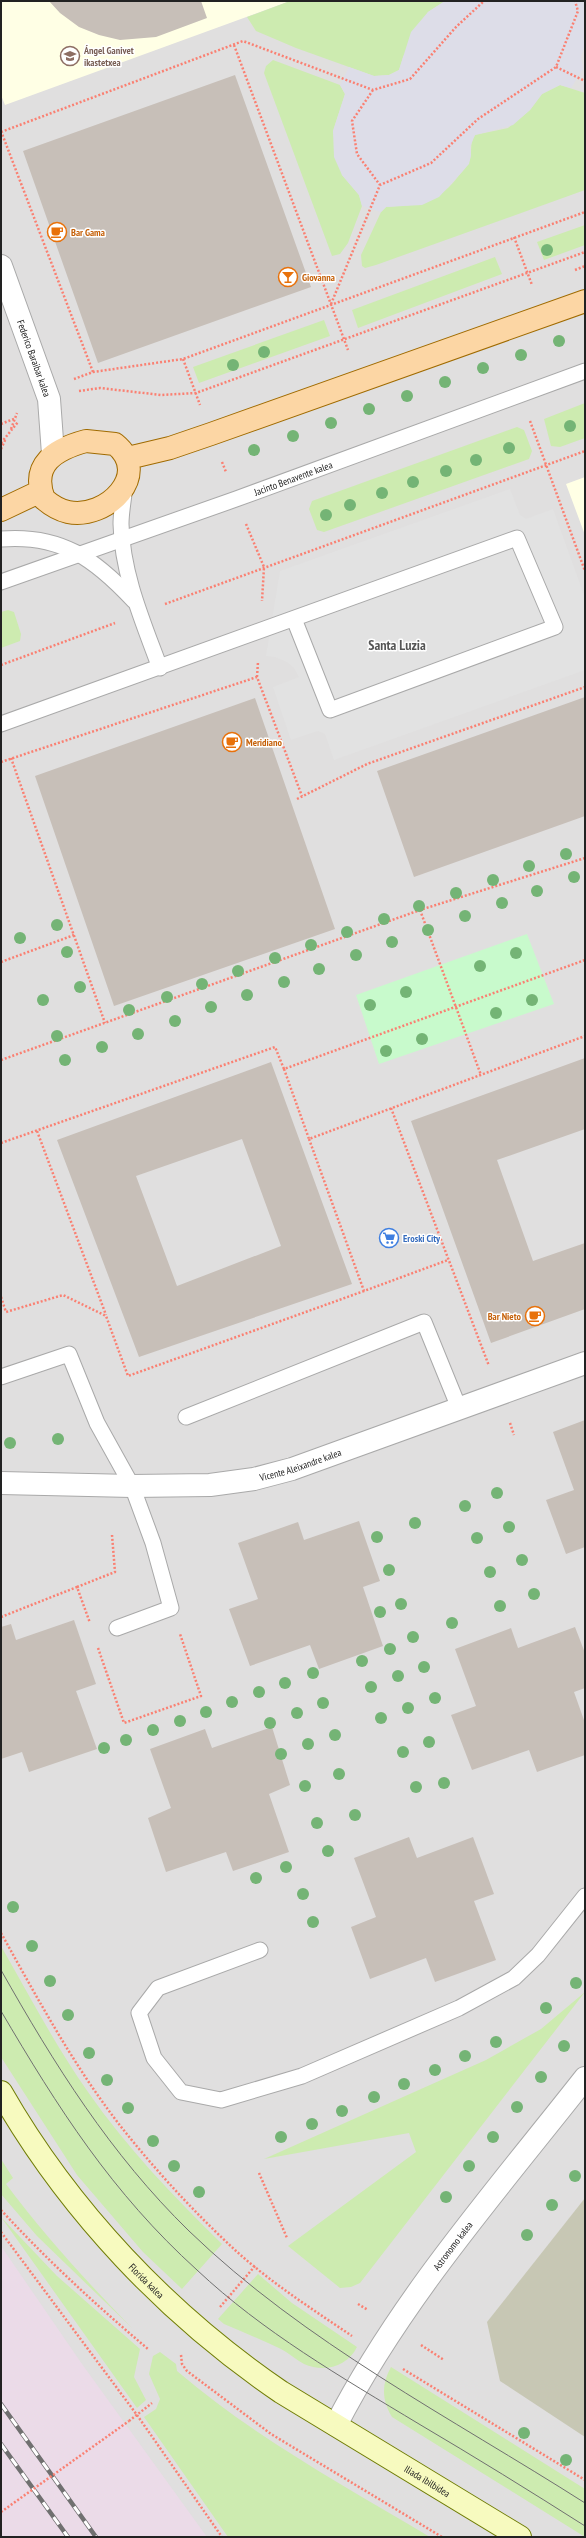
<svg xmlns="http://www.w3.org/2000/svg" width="586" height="2538" viewBox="0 0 586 2538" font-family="'PT Sans Narrow',sans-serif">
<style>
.residential{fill:#e0dfdf}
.industrial{fill:#ebdbe8}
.education{fill:#ffffe5}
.construction{fill:#c7c7b4}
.grass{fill:#cdebb0}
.park{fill:#c8facc}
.parking{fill:#e2e2e2}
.plaza{fill:#dddde8}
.building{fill:#c7bfb8;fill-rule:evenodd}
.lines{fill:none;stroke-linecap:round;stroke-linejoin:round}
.service-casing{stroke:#a9a9a9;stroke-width:17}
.minor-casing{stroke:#a9a9a9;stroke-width:24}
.secondary-casing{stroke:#707d05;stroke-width:24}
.primary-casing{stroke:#a06b00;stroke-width:24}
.path{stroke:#fa8072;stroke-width:2.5;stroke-dasharray:2 2;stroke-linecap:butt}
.service{stroke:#fff;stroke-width:15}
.minor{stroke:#fff;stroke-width:22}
.secondary{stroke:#f7fabf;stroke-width:22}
.primary{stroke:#fcd6a4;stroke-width:22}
.tram{stroke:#707070;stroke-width:1}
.rail-casing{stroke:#707070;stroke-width:4.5}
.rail{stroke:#fff;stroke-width:3;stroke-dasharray:9;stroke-linecap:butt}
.path-bridge{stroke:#fa8072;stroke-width:2.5;stroke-dasharray:2 2;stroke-linecap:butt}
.tree{fill:#74b475}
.labels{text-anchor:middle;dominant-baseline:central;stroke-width:3;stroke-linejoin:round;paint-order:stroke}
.education-label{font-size:10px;font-weight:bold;fill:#785e54;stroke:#fff;text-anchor:start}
.food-label{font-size:10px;font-weight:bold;fill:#c56008;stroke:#fff;text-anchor:start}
.street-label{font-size:10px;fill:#222;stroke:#fff}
.shop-label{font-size:10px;font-weight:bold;fill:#366cbe;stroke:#fff;text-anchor:start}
.district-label{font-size:14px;font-weight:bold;fill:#555;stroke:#fff}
</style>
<rect width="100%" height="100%" fill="#f2efe9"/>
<path class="residential" d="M1,1h584v2536h-584z"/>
<path class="industrial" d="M1,2246l81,118 125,173h-206z"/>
<path class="education" d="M1,1h289l-285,104 -4,-10z
M585,477v58l-19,-51z"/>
<path class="construction" d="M585,2198v239l-85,-56 -13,-59z"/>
<path class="grass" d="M290,1h155l-17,11 -25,45 -4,13 -10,5 -15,1 -78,-28 -40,-17 -9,-14z
M273,60l67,25 5,9 -12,37 9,44 17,20 3,11 -14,37 -8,11 -8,2 -68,-183 2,-7z
M560,85l25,8v97l-209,75 -11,3 -3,-2 -1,-11 20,-43 5,-5c35,-3 48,-1 71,-29 3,-4 8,-9 11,-14 6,-10 0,-19 7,-29l33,-7 22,-18 12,-16z
M585,225v20l-41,15 -7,-18z
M495,257l7,17 -144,54 -6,-18z
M324,320l6,16 -131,47 -6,-16z
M585,403v35l-25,9 -9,-1 -7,-27z
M517,427l7,3 8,21 -3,8 -205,73 -7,-2 -8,-21 3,-8z
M8,610l6,2 7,22 -1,7 -19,7v-36z
M1,1946c28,49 54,99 87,146 39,56 86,105 134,152l-40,45 -39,-37 -66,-77 -76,-118z
M585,1992l-225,291 -9,4 -11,1 -52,-42 128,-94 -7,-19 -145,26 222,-99 55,-31z
M1,2159l12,19 -7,6c39,52 81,98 126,144l-95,-92 -36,-42z
M1,2217l56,59 83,73 -6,28 12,23 -9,8z
M258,2274l34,29 65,44c-10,20 -33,26 -53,17 -8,-4 -15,-11 -23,-15 -19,-9 -38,-17 -57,-25l-6,-5z
M160,2352l16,12 1,7c77,66 166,114 253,166h-202l-84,-120 12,-8 4,-10 -11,-25 4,-18z
M391,2367l194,122v48l-193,-120c-10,-17 -11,-32 -1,-50z"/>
<path class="park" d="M527,934l27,70 -175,60 -23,-69z"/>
<path class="parking" d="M510,489l10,26 6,4 27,-10 32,89v72l-251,90 -9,-26 -7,-3 -27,9 -18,-53 26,-10 -5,-9 -7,-6 -12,-5 -9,-1 14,-85z"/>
<path class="plaza" d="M445,1h140v44l-4,12 2,12 -12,19 -11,-3 -18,9 -12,16 -17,15 -38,10 -5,12 1,8 -2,9 -30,33 -17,8 -36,2 -5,5 -19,-6 -3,-11 -17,-20 -8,-18 -1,-26 12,-37 -5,-9 9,-18 25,9 15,-1 10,-5 12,-38 17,-20z"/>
<path class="building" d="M49,1h152l6,17 -51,19 -36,3 -21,-5 -20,-8 -19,-14z
M235,75l76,212 -213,76 -75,-212z
M585,697v119l-171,61 -37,-106z
M255,698l80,231 -221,77 -79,-230z
M585,1058v71l-88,31 36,101 52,-18v66l-94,34 -80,-222z
M271,1062l81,222 -213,73 -82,-217zM242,1139l39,107 -104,40 -41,-110z
M585,1420v127l-19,7 -20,-54 28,-10 -21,-58z
M359,1521l21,60 -17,6 20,59 -64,23 -9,-24 -60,21 -21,-57 29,-10 -20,-56 60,-21 6,18z
M74,1620l22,64 -20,7 21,58 -68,23 -7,-20 -21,7v-132l10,-3 5,16z
M575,1627l10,26v35l-11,4 11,31v32l-48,17 -8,-22 -57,20 -21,-55 25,-9 -21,-57 56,-21 7,20z
M272,1727l18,58 -21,9 20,58 -56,19 -7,-19 -60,20 -18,-54 23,-10 -21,-59 55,-20 7,19z
M409,1837l8,21 56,-21 21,57 -20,7 22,59 -61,22 -9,-24 -56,21 -19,-52 25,-10 -22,-59z"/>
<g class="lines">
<g class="service-casing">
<g id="service">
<path d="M125,485c-1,13 -4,26 -4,39 1,50 22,98 39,144"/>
<path d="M1,539c60,-5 94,20 133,62"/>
<path id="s1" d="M1,582l235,-83 349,-128"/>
<path d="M1,724l516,-186 38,89 -225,83 -36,-91"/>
<path d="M1,1377l68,-23 28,69 35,63 21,57 18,65 -54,20"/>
<path d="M186,1417l238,-95 35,86"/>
<path d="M260,1950l-102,38 -19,25 15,45 27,34 40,8 81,-24 157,-68 55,-30 24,-23 47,-59"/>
</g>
</g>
<g class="minor-casing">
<g id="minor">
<path id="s2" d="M1,266l48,133 4,55"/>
<path id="s3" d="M1,1483l131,3 78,-1 44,-6 38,-10 293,-106"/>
<path id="s4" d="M336,2425c65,-126 161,-235 249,-347"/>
</g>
</g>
<g class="secondary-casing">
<g id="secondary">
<path id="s5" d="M1,2092c68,119 167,223 280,300l239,145"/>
</g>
</g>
<g class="primary-casing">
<path id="primary" d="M86,441l29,3c37,30 -8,76 -47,68 -9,-2 -17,-7 -24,-13 -14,-35 12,-50 42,-58z
M128,458l42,-10 41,-14 374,-133
M1,510l40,-19"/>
</g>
<path class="path" d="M234,45l114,305
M556,67l29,14
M373,90l-21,31 5,33 23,31
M1,131l92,241
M1,132l242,-91 130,49 37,-11 46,-52 28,-26
M514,237l18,48
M575,270l10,-4
M331,304l49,-119 51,-22 47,-44 78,-52 22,-56 -3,-10
M183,359l17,46
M74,379l19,-7 90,-13 402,-147
M79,391l21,-3 61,7 35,-2 389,-141
M530,421l55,150
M1,424l15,-6
M11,429l6,-16
M1,443l17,-21
M1,449l5,-11
M222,462l4,10
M246,524l18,43 -2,34
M165,604l420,-153
M1,665l114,-42
M257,677l1,-15
M11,758l94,265
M1,762l256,-85 45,119
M297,799l70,-35 218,-77
M420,910l61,165
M1,962l73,-27
M1,1060l419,-150 165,-52
M284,1069l25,70 276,-103
M391,1108l98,258
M37,1131l69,184
M309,1139l55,152 84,-31
M1,1143l274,-96 9,22 301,-109
M1,1297l5,15 57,-17 43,21 22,60 236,-85
M510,1423l4,12
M77,1587l38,-15 -3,-37
M1,1617l76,-30 13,36
M98,1648l26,75 77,-27 -21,-62
M1,1933c38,68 76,139 125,200 33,41 70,81 109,117 35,32 77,59 117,86
M259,2173l28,65
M1,2210c46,50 95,95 147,139
M1,2232l136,183 85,122
M358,2304l10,6
M220,2307l35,-41
M421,2345l23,15
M181,2355l1,9 5,7 84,63 171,103
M403,2369l182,111
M129,2421l23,-18"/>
<use href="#service" class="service"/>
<use href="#minor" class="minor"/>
<use href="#secondary" class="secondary"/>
<use href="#primary" class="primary"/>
<path class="tram" d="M1,1970c53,94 110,185 188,261 116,112 261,186 396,272
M1,2011c57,97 111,182 196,259 66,62 144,107 222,154 56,33 111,67 166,102"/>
<g class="rail-casing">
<path id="rail" d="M1,2404l95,133
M1,2444l67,93"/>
</g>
<use href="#rail" class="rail"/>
<path class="path-bridge" d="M1,2512l128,-91"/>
</g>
<g class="tree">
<circle cx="547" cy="250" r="6"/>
<circle cx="559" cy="341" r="6"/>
<circle cx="264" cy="352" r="6"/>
<circle cx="521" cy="355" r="6"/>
<circle cx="233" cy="365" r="6"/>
<circle cx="483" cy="368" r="6"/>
<circle cx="445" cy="382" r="6"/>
<circle cx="407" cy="396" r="6"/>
<circle cx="369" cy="409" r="6"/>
<circle cx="331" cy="423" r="6"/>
<circle cx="570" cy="426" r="6"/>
<circle cx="293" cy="436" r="6"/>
<circle cx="509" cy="448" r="6"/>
<circle cx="254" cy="450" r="6"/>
<circle cx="476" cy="460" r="6"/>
<circle cx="446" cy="471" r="6"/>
<circle cx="413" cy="482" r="6"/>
<circle cx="382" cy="493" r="6"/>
<circle cx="350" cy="505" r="6"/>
<circle cx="326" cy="515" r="6"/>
<circle cx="566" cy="854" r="6"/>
<circle cx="529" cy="866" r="6"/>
<circle cx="574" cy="877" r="6"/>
<circle cx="493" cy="880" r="6"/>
<circle cx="537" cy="891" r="6"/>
<circle cx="456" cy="893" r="6"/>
<circle cx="502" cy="903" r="6"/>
<circle cx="419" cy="906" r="6"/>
<circle cx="465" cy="916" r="6"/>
<circle cx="384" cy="919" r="6"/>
<circle cx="57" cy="925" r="6"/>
<circle cx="428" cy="930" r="6"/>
<circle cx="347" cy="932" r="6"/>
<circle cx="20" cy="938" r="6"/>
<circle cx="392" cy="942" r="6"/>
<circle cx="311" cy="945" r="6"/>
<circle cx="67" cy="952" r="6"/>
<circle cx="516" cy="953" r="6"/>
<circle cx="356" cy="955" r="6"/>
<circle cx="275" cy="958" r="6"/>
<circle cx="480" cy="966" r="6"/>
<circle cx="319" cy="969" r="6"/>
<circle cx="238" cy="971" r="6"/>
<circle cx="284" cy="982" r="6"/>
<circle cx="202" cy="984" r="6"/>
<circle cx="80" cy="987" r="6"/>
<circle cx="406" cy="992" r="6"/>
<circle cx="247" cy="995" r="6"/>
<circle cx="167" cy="997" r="6"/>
<circle cx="43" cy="1000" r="6"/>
<circle cx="532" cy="1000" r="6"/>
<circle cx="370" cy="1005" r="6"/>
<circle cx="211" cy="1007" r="6"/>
<circle cx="129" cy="1010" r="6"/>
<circle cx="496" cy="1013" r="6"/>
<circle cx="175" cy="1021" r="6"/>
<circle cx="138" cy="1034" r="6"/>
<circle cx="57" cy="1036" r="6"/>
<circle cx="422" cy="1039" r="6"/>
<circle cx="102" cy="1047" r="6"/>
<circle cx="386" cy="1051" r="6"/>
<circle cx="65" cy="1060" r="6"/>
<circle cx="58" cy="1439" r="6"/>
<circle cx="10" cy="1443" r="6"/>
<circle cx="497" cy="1493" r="6"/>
<circle cx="465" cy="1506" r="6"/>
<circle cx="415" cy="1523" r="6"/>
<circle cx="509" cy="1527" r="6"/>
<circle cx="377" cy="1537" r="6"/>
<circle cx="477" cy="1538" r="6"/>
<circle cx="522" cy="1560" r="6"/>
<circle cx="389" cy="1570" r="6"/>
<circle cx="490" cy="1572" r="6"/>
<circle cx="534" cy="1594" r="6"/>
<circle cx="401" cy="1604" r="6"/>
<circle cx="500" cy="1606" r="6"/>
<circle cx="380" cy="1612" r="6"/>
<circle cx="452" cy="1623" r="6"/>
<circle cx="413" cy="1637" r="6"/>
<circle cx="390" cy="1649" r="6"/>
<circle cx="362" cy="1661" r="6"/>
<circle cx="424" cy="1667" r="6"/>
<circle cx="313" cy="1673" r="6"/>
<circle cx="398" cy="1676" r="6"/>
<circle cx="285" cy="1683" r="6"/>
<circle cx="371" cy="1687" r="6"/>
<circle cx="259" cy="1692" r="6"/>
<circle cx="435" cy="1698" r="6"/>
<circle cx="232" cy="1702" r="6"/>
<circle cx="323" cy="1703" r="6"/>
<circle cx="408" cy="1708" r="6"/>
<circle cx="206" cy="1712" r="6"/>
<circle cx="297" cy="1713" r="6"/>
<circle cx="381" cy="1718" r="6"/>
<circle cx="180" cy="1721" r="6"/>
<circle cx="270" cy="1723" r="6"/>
<circle cx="153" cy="1730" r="6"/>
<circle cx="335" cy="1735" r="6"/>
<circle cx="126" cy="1740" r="6"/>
<circle cx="429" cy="1742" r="6"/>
<circle cx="308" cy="1744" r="6"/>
<circle cx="104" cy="1748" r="6"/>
<circle cx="403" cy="1752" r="6"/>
<circle cx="281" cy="1754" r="6"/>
<circle cx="339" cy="1774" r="6"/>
<circle cx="444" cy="1783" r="6"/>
<circle cx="305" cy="1786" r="6"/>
<circle cx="416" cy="1787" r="6"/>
<circle cx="355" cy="1815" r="6"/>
<circle cx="317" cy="1823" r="6"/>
<circle cx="328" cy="1851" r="6"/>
<circle cx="286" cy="1867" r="6"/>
<circle cx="256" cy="1878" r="6"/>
<circle cx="303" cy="1894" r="6"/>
<circle cx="13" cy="1907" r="6"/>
<circle cx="313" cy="1922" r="6"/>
<circle cx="32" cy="1946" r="6"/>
<circle cx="50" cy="1981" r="6"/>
<circle cx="576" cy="1983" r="6"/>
<circle cx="546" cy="2008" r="6"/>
<circle cx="68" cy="2015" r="6"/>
<circle cx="496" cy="2042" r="6"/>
<circle cx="564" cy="2046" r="6"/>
<circle cx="89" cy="2053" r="6"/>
<circle cx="465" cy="2056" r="6"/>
<circle cx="435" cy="2070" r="6"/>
<circle cx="541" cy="2077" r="6"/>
<circle cx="107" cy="2080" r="6"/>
<circle cx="404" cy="2084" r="6"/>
<circle cx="374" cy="2097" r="6"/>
<circle cx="517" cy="2107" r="6"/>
<circle cx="128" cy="2108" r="6"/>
<circle cx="342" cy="2111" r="6"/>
<circle cx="312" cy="2124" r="6"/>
<circle cx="281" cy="2137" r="6"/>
<circle cx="493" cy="2137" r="6"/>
<circle cx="153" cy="2141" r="6"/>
<circle cx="174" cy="2166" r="6"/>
<circle cx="469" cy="2166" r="6"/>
<circle cx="575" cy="2176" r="6"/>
<circle cx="199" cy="2192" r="6"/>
<circle cx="446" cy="2197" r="6"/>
<circle cx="552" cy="2205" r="6"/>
<circle cx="527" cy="2235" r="6"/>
<circle cx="524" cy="2433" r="6"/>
<circle cx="566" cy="2460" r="6"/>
</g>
<defs>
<g id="school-ring" transform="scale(1)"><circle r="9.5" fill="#fff" stroke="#8d6e63" stroke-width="1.5"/><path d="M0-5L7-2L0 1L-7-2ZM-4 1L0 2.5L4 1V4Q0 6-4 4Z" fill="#8d6e63"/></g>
<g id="cafe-ring" transform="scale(1)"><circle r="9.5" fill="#fff" stroke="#e8710a" stroke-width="1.5"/><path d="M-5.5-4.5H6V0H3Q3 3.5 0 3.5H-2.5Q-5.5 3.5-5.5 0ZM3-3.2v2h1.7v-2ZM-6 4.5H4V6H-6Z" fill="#e8710a"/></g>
<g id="bar-ring" transform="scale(1)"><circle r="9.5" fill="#fff" stroke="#e8710a" stroke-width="1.5"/><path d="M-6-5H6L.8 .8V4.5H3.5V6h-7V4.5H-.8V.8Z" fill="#e8710a"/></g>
<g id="supermarket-ring" transform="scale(1)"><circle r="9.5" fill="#fff" stroke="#3f7fe0" stroke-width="1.5"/><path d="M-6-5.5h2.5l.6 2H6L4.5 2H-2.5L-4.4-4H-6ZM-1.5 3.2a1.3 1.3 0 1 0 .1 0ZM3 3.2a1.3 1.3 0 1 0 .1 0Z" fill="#3f7fe0"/></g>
</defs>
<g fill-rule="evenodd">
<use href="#school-ring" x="70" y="56"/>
<use href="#cafe-ring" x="57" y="232"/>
<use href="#bar-ring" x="288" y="277"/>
<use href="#cafe-ring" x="232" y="742"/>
<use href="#supermarket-ring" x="389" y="1238"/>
<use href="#cafe-ring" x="535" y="1316"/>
</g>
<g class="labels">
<g class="education-label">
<text x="84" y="50">Ángel Ganivet<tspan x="84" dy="12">ikastetxea</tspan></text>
</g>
<g class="food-label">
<text x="71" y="232">Bar Gama</text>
<text x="302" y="277">Giovanna</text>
<text x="246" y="742">Meridiano</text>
<text x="521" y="1316" text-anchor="end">Bar Nieto</text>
</g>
<g class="street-label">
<text stroke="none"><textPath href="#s2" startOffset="98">Federico Baraibar kalea</textPath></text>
<text stroke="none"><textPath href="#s1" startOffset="310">Jacinto Benavente kalea</textPath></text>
<text stroke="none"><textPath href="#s3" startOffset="302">Vicente Aleixandre kalea</textPath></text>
<text stroke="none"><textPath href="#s4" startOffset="214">Astronomo kalea</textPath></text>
<text stroke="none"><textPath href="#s5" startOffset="239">Florida kalea</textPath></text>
<text stroke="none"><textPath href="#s5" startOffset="585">Iliada ibilbidea</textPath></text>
</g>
<g class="shop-label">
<text x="403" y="1238">Eroski City</text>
</g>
<g class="district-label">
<text x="397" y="645">Santa Luzia</text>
</g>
</g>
<rect width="586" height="2538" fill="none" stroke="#222222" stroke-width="4"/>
</svg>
